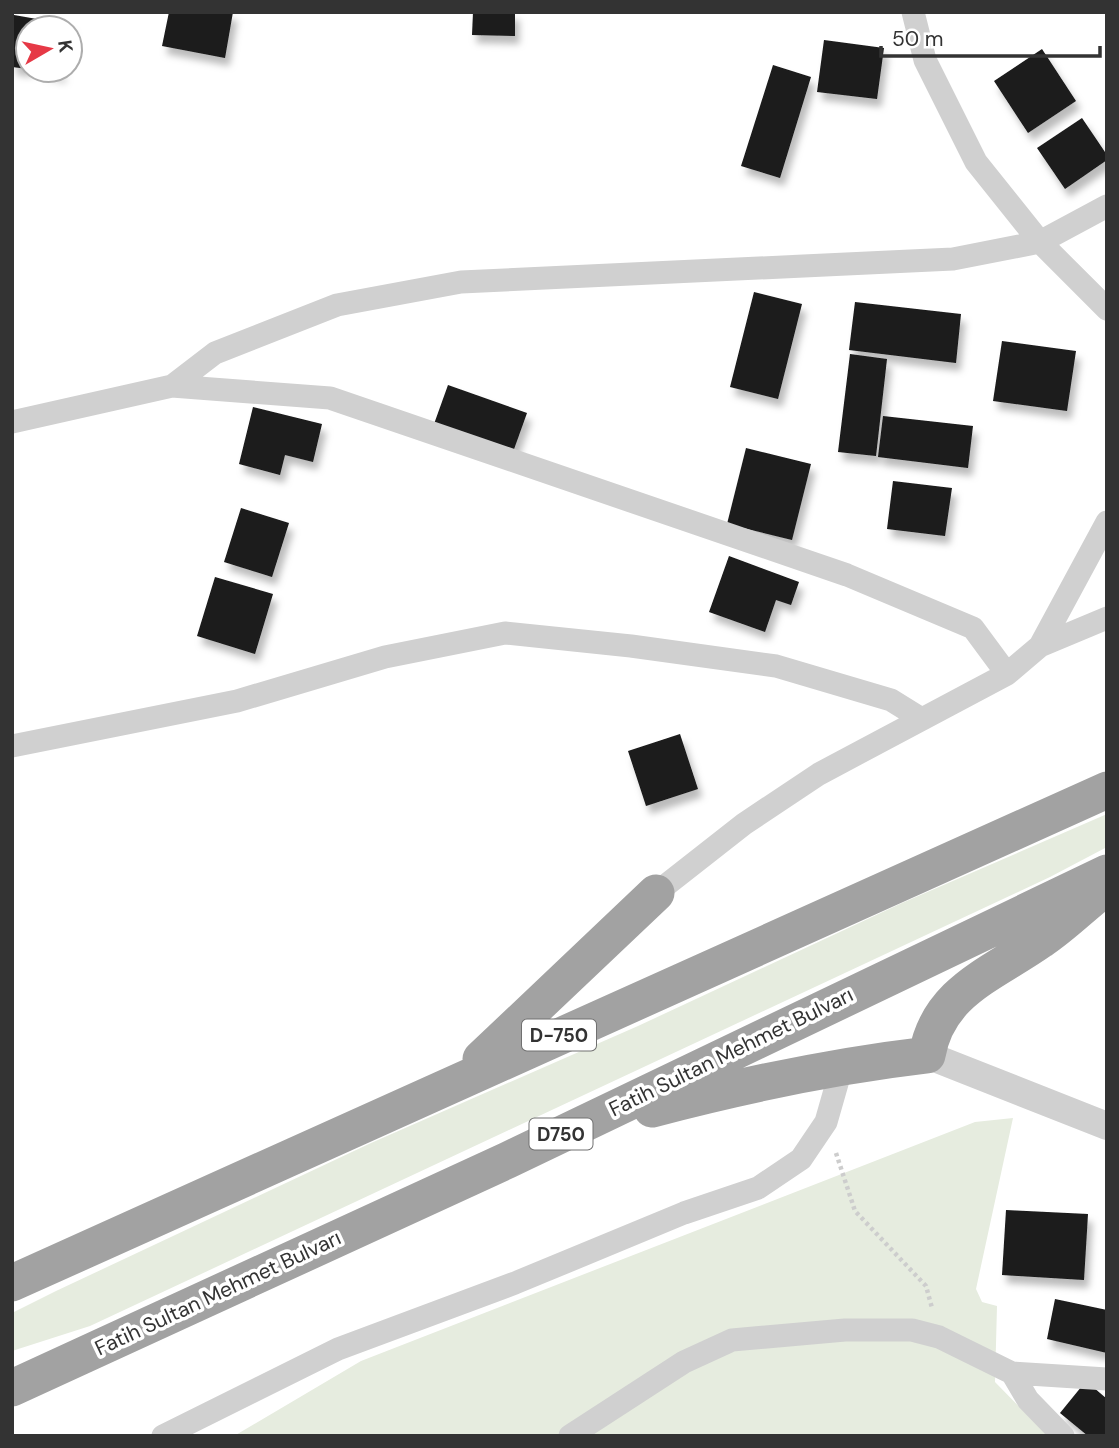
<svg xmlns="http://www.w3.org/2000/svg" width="1119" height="1448" viewBox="0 0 1119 1448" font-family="'DM Sans',sans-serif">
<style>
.green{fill:#e6ecdf}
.building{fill:#1a1a1a;filter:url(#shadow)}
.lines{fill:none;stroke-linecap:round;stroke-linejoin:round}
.path{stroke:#cdcdcd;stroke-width:4.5;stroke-dasharray:3.5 3.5;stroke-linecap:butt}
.minor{stroke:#d0d0d0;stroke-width:23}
.tertiary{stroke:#d0d0d0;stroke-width:28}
.trunk{stroke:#a2a2a2;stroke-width:37}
.labels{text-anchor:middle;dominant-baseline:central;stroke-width:7;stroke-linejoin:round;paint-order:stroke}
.shield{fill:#fff;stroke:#707070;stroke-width:2}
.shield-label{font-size:19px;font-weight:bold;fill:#333}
.street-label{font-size:21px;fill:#333;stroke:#fff}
</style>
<defs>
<filter id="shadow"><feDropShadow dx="4.5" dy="8" stdDeviation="3.5" flood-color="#0004"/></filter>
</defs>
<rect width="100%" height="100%" fill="#fff"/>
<path class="green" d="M1107,814v33l-57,30 -960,449 -78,25v-38l44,-22 315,-148 267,-117 264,-123z
M1013,1118l-37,171 6,13 15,4 -2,76 53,54h-814l127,-75 614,-239z"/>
<path class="building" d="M169,12h64l-8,46 -63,-12z
M473,12h42v24l-43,-1z
M14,15l57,10 -1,3h-42v41l-16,-2z
M824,40l60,8 -7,51 -60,-7z
M1042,49l34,52 -48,32 -34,-52z
M773,65l38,12 -31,101 -39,-12z
M39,70h23l-1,5z
M1082,118l25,37v5l-42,29 -28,-41z
M754,292l48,12 -24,95 -48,-12z
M855,302l106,12 -5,49 -107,-13z
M1002,341l74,10 -9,60 -74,-10z
M850,354l37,5 -11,97 -38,-4z
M448,385l79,28 -14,39 -79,-28z
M253,407l69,17 -9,38 -28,-7 -5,20 -41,-11z
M883,416l90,10 -5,42 -90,-11z
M746,448l65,16 -19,76 -65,-16z
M893,481l59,7 -7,48 -58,-7z
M241,508l48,15 -17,54 -48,-15z
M729,556l70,26 -8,23 -15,-5 -11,32 -56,-20z
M215,577l58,17 -18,60 -58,-18z
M680,734l18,55 -52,17 -18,-55z
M1006,1210l82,4 -4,66 -82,-5z
M1055,1299l52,11v43l-60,-14z
M1086,1381l21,18v37h-19l-28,-23z"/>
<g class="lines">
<path class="path" d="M836,1153l19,58 71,75 6,22"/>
<path class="minor" d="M913,12l12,48 51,102 64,80 67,67
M172,386l43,-33 122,-48 124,-23 492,-23 87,-17 67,-36
M12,422l160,-36 158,12 517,177 126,53 34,46
M1040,646l67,-28
M12,746l225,-45 148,-44 120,-24 126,13 145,20 115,34 29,18
M656,893l88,-69 75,-50 188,-100 33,-28 67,-124
M1012,1373l16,27 35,36
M163,1436l175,-87 177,-66 169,-70 74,-25 43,-29 25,-37 16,-56
M570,1436l114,-74 48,-22 113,-10h67l27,7 73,36 95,6"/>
<path class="tertiary" d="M927,1055l180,71"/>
<path class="trunk" d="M481,1059l175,-166
M652,1109c91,-24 181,-43 275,-54 11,-64 66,-81 114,-115 21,-14 39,-32 59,-48
M12,1283l1095,-493
M12,1388l496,-228 599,-287"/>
</g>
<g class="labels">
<g class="shield">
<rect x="522" y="1019.5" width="74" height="31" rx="5"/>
<rect x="529.5" y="1118.5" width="63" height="31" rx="5"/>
</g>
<g class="shield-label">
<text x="559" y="1035">D-750</text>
<text x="561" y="1134">D750</text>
</g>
<g class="street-label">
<text transform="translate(731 1052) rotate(-26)">Fatih Sultan Mehmet Bulvarı</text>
<text transform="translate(218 1293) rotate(-25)">Fatih Sultan Mehmet Bulvarı</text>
</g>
</g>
<rect width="1119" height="1448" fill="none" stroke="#333333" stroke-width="28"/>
<g transform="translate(49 49) rotate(81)"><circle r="33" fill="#ffffff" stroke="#adadad" stroke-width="2"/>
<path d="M0-5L12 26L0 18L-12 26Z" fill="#e63946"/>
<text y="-10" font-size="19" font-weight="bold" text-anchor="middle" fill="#333333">K</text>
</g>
<path d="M881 46v10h219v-10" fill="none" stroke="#333333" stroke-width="3.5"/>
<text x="892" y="46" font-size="21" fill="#333333" stroke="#ffffff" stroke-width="5" paint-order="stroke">50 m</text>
</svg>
